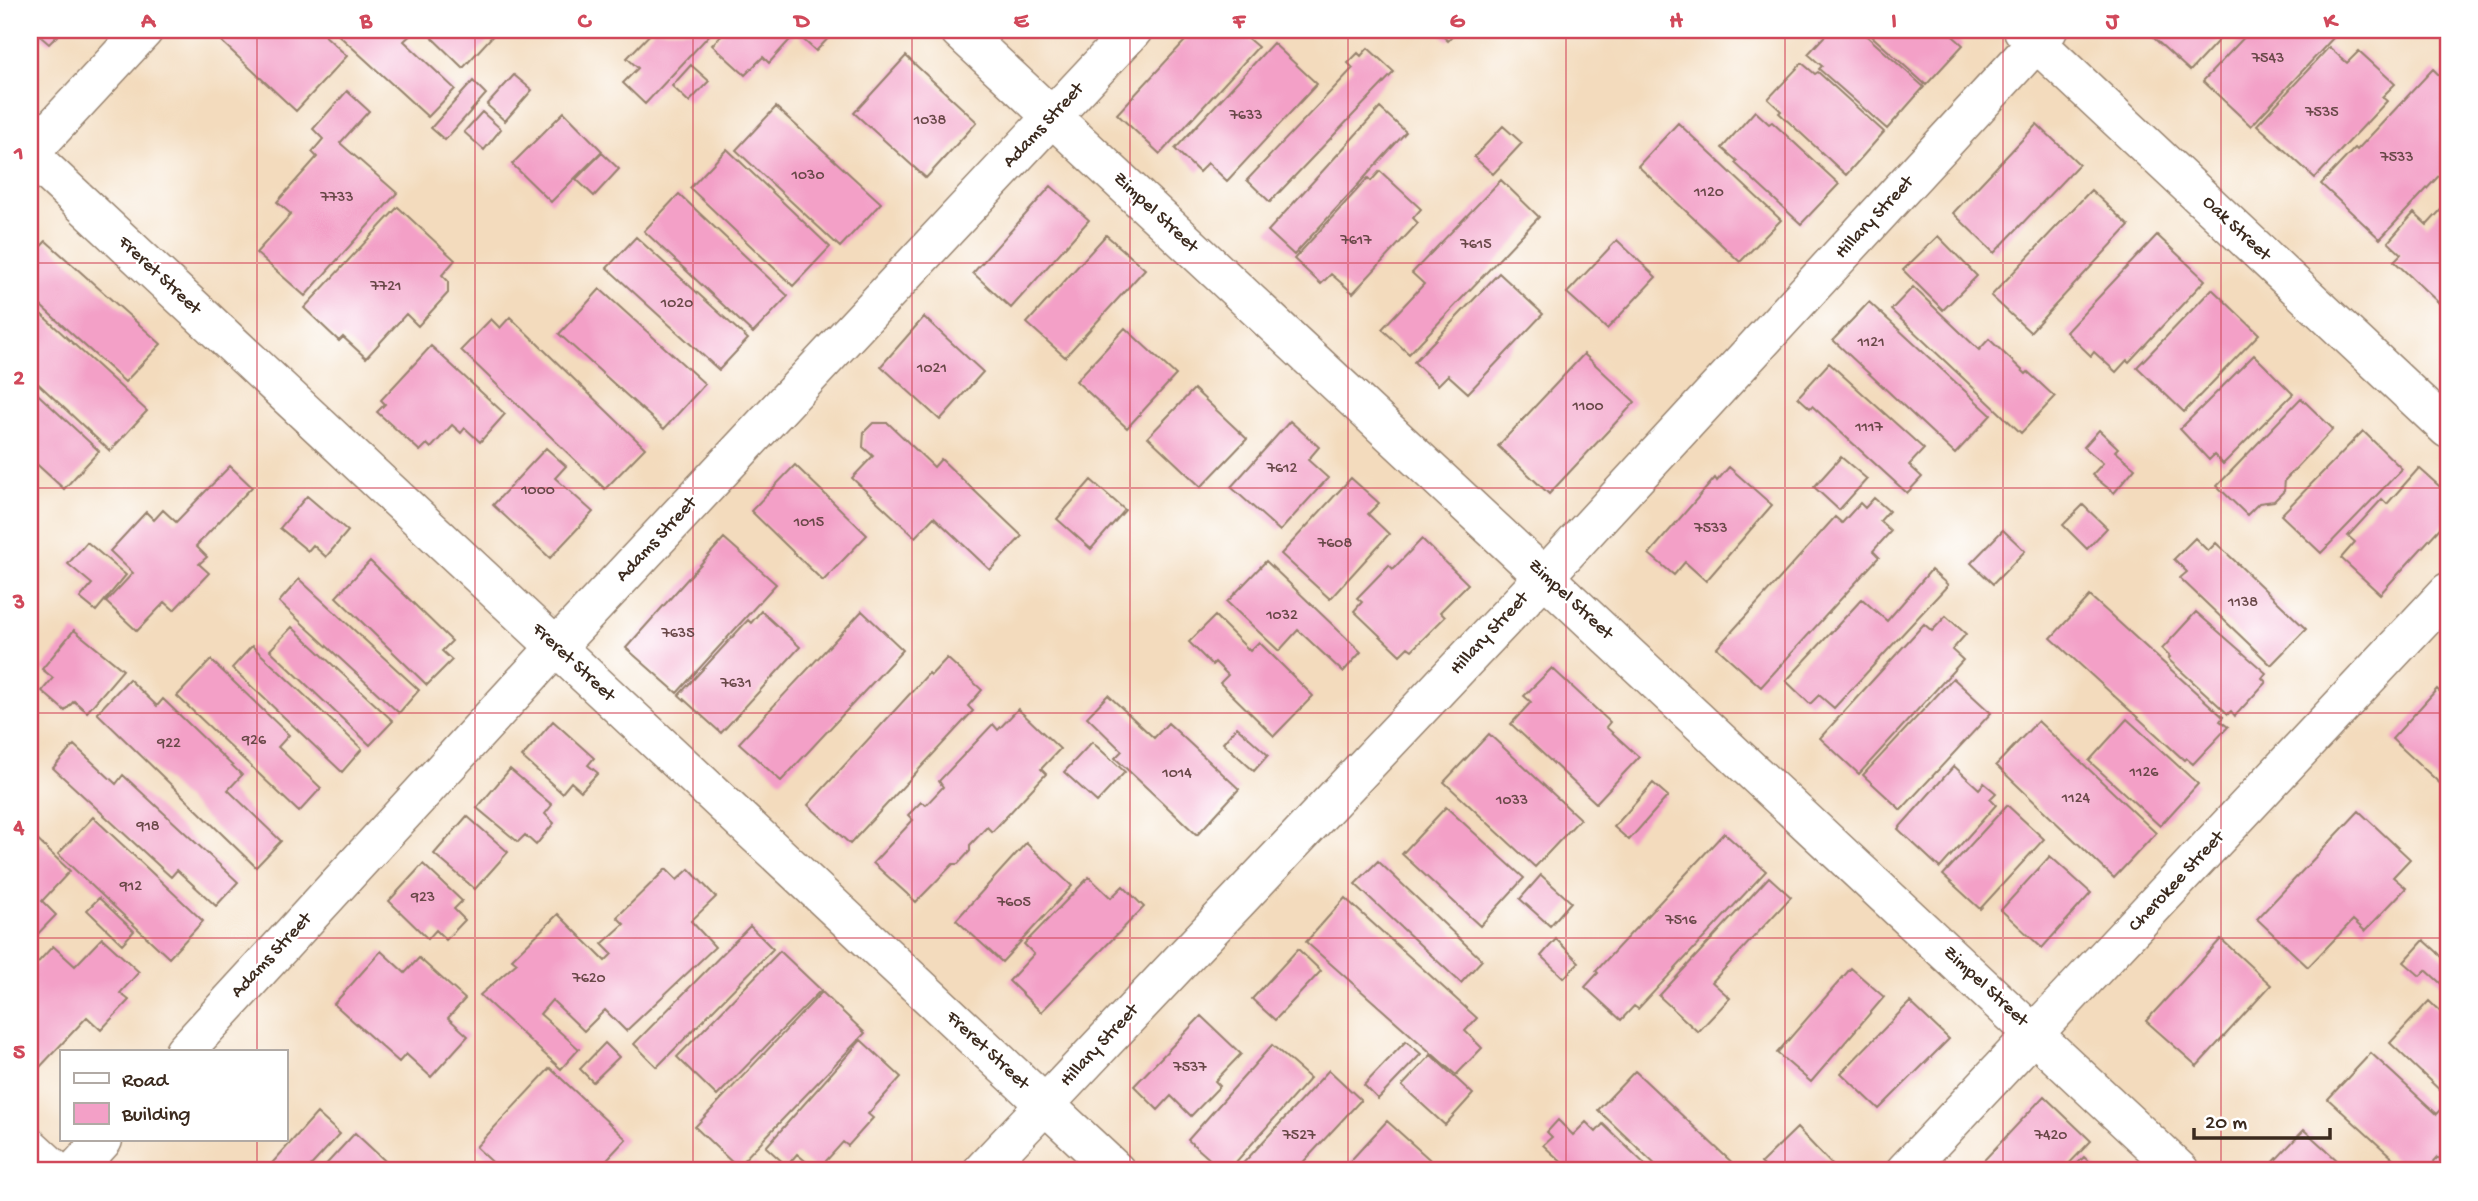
<svg xmlns="http://www.w3.org/2000/svg" width="2478" height="1201" viewBox="0 0 2478 1201" font-family="'Gochi Hand',sans-serif">
<style>
.building{fill:#f3a0c7}
.lines{fill:none;stroke-linecap:round;stroke-linejoin:round}
.street-casing{stroke:#97826e;stroke-width:41}
.street{stroke:#fff;stroke-width:38}
.grid{fill:none;stroke:#d1495b;stroke-width:2;stroke-opacity:0.55}
.labels{text-anchor:middle;dominant-baseline:central;stroke-width:5;stroke-linejoin:round;paint-order:stroke}
.number-label{font-size:16px;fill:#694848}
.street-label{font-size:19px;fill:#3b2a1e;stroke:#fff}
.neatline{fill:none;stroke:#d1495b;stroke-width:2.5}
.grid-label{font-size:23px;text-anchor:middle;font-weight:bold;fill:#d1495b}
</style>
<rect width="100%" height="100%" fill="#fff"/>
<filter id="ink" filterUnits="userSpaceOnUse"><feTurbulence type="fractalNoise" baseFrequency=".0143" numOctaves="2"/><feDisplacementMap in="SourceGraphic" scale="14" xChannelSelector="R" yChannelSelector="G"/><feConvolveMatrix kernelMatrix="1 2 1 2 8 2 1 2 1" color-interpolation-filters="sRGB"/></filter>
<filter id="wash" filterUnits="userSpaceOnUse"><feTurbulence type="fractalNoise" baseFrequency=".00686" numOctaves="4" result="noise"/><feDisplacementMap in="SourceGraphic" scale="28" xChannelSelector="R" yChannelSelector="G"/><feGaussianBlur stdDeviation="1.57" result="paint"/><feColorMatrix in="noise" values="0 0 0 0 0 0 0 0 0 0 0 0 0 0 0 0 0 1.4 0 .05"/><feComposite in="paint" operator="in"/></filter>
<g filter="url(#wash)">
<rect width="100%" height="100%" fill="#f3dbbd"/>
<g id="blocks">
<path class="building" d="M33,30h30l-14,14z
M233,30h86l28,26 -51,55 -74,-69z
M333,30h78l3,2 -10,9 51,48 -27,28z
M424,30h74l-35,38z
M654,30h60l-69,74 -22,-21 15,-15 -11,-10z
M726,30h110l-20,21 -20,-18 -27,30 -6,-6 -18,18 -33,-30z
M1195,30h43l20,17 -98,107 -43,-40z
M1436,30h22l-10,11z
M1830,30h30l64,57 -37,42 -68,-60 3,-3 -14,-12z
M1865,30h81l17,15 -37,40z
M2145,30h83l-38,41z
M2251,30h75l8,7 -83,89 -48,-45z
M1273,43l44,41 -90,97 -19,-18 -9,9 -24,-23z
M2329,47l18,16 12,-12 36,33 -13,13 5,4 -72,77 -58,-53z
M1368,48l26,24 -124,130 -23,-22 106,-112 -5,-5 10,-10 3,3z
M906,56l71,66 -51,56 -72,-65z
M1802,63l13,11 3,-2 66,60 -38,43 -67,-62 2,-2 -13,-12z
M691,65l18,16 -20,21 -17,-16z
M2448,67v99l-68,73 -59,-55 34,-36 2,2 76,-81 7,7z
M514,75l18,15 -27,31 -18,-16z
M473,81l13,13 -41,46 -14,-12z
M347,91l22,20 -29,32 57,50 -92,103 -49,-43 35,-39 -14,-12 40,-45 -5,-5 11,-13 -10,-10z
M776,107l105,96 -41,44 -104,-97z
M1380,108l26,24 -112,123 -26,-24z
M1755,111l14,13 3,-2 67,62 -38,40 -66,-61 2,-2 -15,-13z
M482,112l19,17 -17,21 -20,-18z
M564,112l38,39 -51,51 -39,-38z
M1678,123l103,97 -41,42 -102,-96z
M2037,124l42,40 -85,89 -41,-40z
M1503,126l19,17 -29,31 -19,-17z
M727,149l103,98 -37,39 -103,-98z
M602,153l17,16 -25,27 -18,-17z
M1380,171l41,38 -8,9 5,5 -65,70 -22,-19 -10,10 -27,-25 74,-81 3,3z
M1501,180l38,37 -130,137 -27,-25 42,-45 -12,-11z
M1051,186l38,34 -78,88 -38,-35z
M2091,190l38,36 -99,106 -39,-36z
M679,194l109,102 -35,37 -109,-102z
M2448,202v95l-7,8 -47,-44 7,-7 -13,-12 26,-29 13,12z
M398,207l57,53 -13,15 6,6v12l-30,33 -12,-12 -40,44 -23,-21 -4,4 -35,-33z
M1106,235l39,34 -80,88 -38,-34z
M2157,235l48,45 -76,82 -2,-2 -11,12 -22,-20 -3,4 -25,-24z
M1938,236l39,40 -34,34 -40,-40z
M636,237l112,102 -29,31 -112,-102z
M1617,240l39,37 -49,52 -40,-36z
M46,241l115,103 -36,38 -95,-86v-38z
M1499,273l44,41 -75,79 -20,-18 -10,10 -24,-23z
M1913,287l66,63 10,-11 37,35 2,-2 27,25 -34,36 -130,-123z
M600,289l105,95 -41,45 -105,-95z
M2212,289l47,45 -75,78 -47,-45z
M1869,302l122,113 -36,39 -122,-114z
M30,304l117,107 -37,40 -80,-75z
M510,317l135,131 -40,41 -144,-139 30,-31 9,9z
M924,317l59,55 -43,48 -59,-54z
M1125,328l51,47 -49,53 -51,-47z
M431,346l74,68 -25,28 -15,-14 -4,5 -9,-8 -21,23 -4,-4 -7,7 -43,-39 8,-8 -4,-4z
M1584,354l51,48 -86,92 -51,-48z
M2254,355l39,39 -70,70 -9,-9 -5,5 -29,-31z
M1829,363l95,86 -15,16 13,12 -15,16 -95,-87 -2,2 -12,-11z
M30,387l69,64 -35,38 -34,-31z
M1194,389l53,50 -46,48 -53,-50z
M2301,398l32,31 -48,51 -1,11 -10,10 -15,2 -12,12 -30,-29z
M1290,421l29,26 -11,13 20,18 -48,53 -49,-44z
M873,423h15l46,44 7,-8 81,77 -32,34 -56,-53 -19,20 -63,-59 21,-22 -10,-9 1,-15z
M2099,430l19,18 -3,3 20,17 -21,25 -22,-18 11,-12 -19,-16z
M2363,431l39,38 -81,84 -40,-38z
M546,448l20,18 -11,12 38,34 -43,46 -57,-53z
M1841,457l26,22 -28,31 -25,-23z
M795,465l72,70 -44,46 -72,-70z
M230,466l22,21 -56,59 11,11 -8,7 10,9 -35,37 -9,-8 -28,29 -31,-29 27,-29 -23,-22 36,-39 8,8 9,-10 13,12z
M1729,467l43,38 -66,76 -21,-19 -11,13 -25,-21 66,-76 2,3z
M2419,468l29,26v25l-68,75 -39,-36 14,-16 -7,-6 34,-37 5,5z
M1351,478l28,25 -11,11 21,20 -59,65 -49,-45z
M1091,480l34,30 -34,39 -34,-30z
M307,496l41,35 -22,26 -13,-12 -5,6 -28,-23z
M1874,498l15,13 -9,10 11,10 -18,20 6,6 -118,130 -44,-39 118,-131 7,6 18,-20 5,5z
M2083,505l24,23 -20,21 -24,-24z
M2003,530l22,21 -32,33 -22,-21z
M724,538l52,46 -99,109 -51,-45z
M2195,538l13,13 8,-8 90,86 -35,36 -91,-87 7,-6 -13,-13z
M1422,539l46,45 -28,28 5,5 -33,33 -4,-3 -8,8 -46,-44 8,-9 -5,-4 32,-33 4,4z
M87,542l39,33 -30,36 -16,-13 12,-14 -24,-20z
M370,561l82,80 -10,10 10,9 -25,25 -91,-88z
M1266,561l95,91 -18,20 -45,-42 -19,21 -52,-49z
M1931,570l17,15 -114,123 -15,-13 -9,9 -24,-23 76,-82 25,22z
M299,579l120,111 -20,23 -120,-111z
M2090,596l133,121 -3,4 8,6 -35,37 -7,-6 -2,2 -133,-122z
M761,611l39,36 -79,86 -42,-38 69,-75 3,3z
M862,611l41,39 -122,131 -42,-38z
M2196,612l70,61 -4,5 4,4 -31,34 -4,-5 -3,3 -60,-55 2,-2 -8,-8z
M1215,616l35,35 9,-9 54,54 -39,40 -54,-53 8,-8 -13,-13 -3,3 -23,-23z
M1946,616l20,18 -14,16 11,10 -104,114 -39,-36 104,-114 8,7z
M292,627l101,94 -23,24 -100,-95z
M74,630l49,40 -36,42 -13,-11 -9,10 -23,-20 11,-13 -11,-9z
M252,646l110,103 -20,23 -110,-104z
M947,658l35,32 -14,16 5,5 -123,133 -42,-39 121,-132 2,2z
M211,660l78,75 -11,12 43,41 -22,24 -122,-116z
M1552,668l58,54 -4,5 33,30 -43,46 -85,-79 20,-22 -7,-6z
M1953,678l38,35 -90,97 -38,-35z
M129,679l28,27 6,-7 79,76 -14,15 53,51 -25,26 -159,-154z
M2437,689l11,10 -1,91 -55,-51z
M1108,695l46,43 14,-15 71,66 -42,46 -82,-77 7,-7 -35,-34z
M1018,709l42,40 -19,20 5,5 -54,58 -5,-5 -17,18v6l-12,13h-5l-37,38 -43,-39 40,-43 -5,-5 13,-13 5,3 17,-18 -4,-6 54,-57 5,6z
M2127,719l71,65 -38,42 -71,-65z
M553,721l41,37 -6,7 10,8 -17,18 -10,-9 -9,11 -40,-36z
M2038,721l118,112 -42,45 -118,-113z
M1237,727l31,28 -14,16 -31,-28z
M1489,734l91,85 -45,48 -91,-85z
M1092,742l33,30 -28,30 -33,-30z
M74,745l42,39 7,-9 115,107 -22,24 -39,-36 -6,7 -118,-109z
M1954,766l25,23 5,-6 12,10 -6,6 6,6 -56,63 -42,-39z
M510,769l42,36 -7,9 9,9 -18,22 -11,-10 -7,7 -41,-34z
M1653,783l15,13 -39,44 -15,-13z
M2007,805l37,34 -64,70 -37,-34z
M1446,807l78,71 -44,48 -78,-72z
M2359,811l51,48 -17,18 13,11 -41,43 -12,-11 -45,47 -51,-48z
M467,816l41,36 -33,37 -41,-35z
M93,817l110,104 -34,37 -111,-104z
M30,833l40,38 -28,30 14,14 -26,27z
M1724,833l42,38 -128,138 -4,-3 -13,14 -36,-33 13,-14 -2,-2z
M1026,843l46,43 -70,76 -46,-42z
M2050,856l41,37 -49,55 -41,-38z
M1378,861l104,99 -21,23 -106,-99z
M423,864l39,37 -8,8 11,11 -19,20 -10,-10 -8,9 -39,-38z
M666,869l11,11 12,-11 27,28 -25,24 24,26 -89,84 -21,-21 -21,21 -32,-31 -12,14 39,35 -18,20 -81,-74 37,-32 -5,-4 46,-45 47,47 7,-7 -10,-10 22,-20 -7,-7z
M1541,875l30,27 -21,24 -30,-27z
M1089,877l22,21 12,-12 21,21 -103,105 -32,-31 25,-27 -10,-10z
M1769,877l22,20 -79,85 18,16 -32,34 -39,-36z
M99,898l35,33 -12,13 -35,-34z
M1345,898l132,120 -12,13 17,17 -26,27 -150,-133z
M750,926l23,23 -116,118 -23,-23z
M102,938l37,34 -19,21 9,7 -28,30 -14,-13 -48,51 -9,-9v-88l23,-25 22,20z
M1556,939l23,23 -15,16 -23,-22z
M2221,939l50,46 -74,81 -51,-45z
M2424,940l24,22v28l-22,-20 -6,6 -16,-14z
M1298,949l23,22 -46,49 -23,-21z
M381,951l24,22 14,-15 46,41 -17,19 20,18 -37,41 -25,-23 -7,8 -65,-58z
M780,951l41,39 -104,106 -40,-39z
M1851,968l33,29 -73,85 -34,-29z
M822,992l43,41 -128,134 -42,-40z
M2429,1001l19,18v79l-58,-55z
M1910,1002l39,37 -70,70 -38,-36z
M1201,1016l40,38 -26,27 5,5 -29,30 -20,-20 -13,14 -24,-24z
M861,1040l40,37 -33,37 5,4 -25,28 -5,-4 -26,29 -20,-17 -10,12 -21,-19z
M1406,1041l15,13 -43,45 -14,-14z
M605,1043l14,14 -26,25 -13,-13z
M1272,1045l38,33 -82,93h-5l-35,-31z
M2371,1053l66,61 6,-6 5,4v55l-10,-9 -12,13h-19l-79,-72z
M1431,1055l42,39 -28,31 -43,-39z
M550,1068l76,71 -30,32h-94l-26,-24z
M1329,1070l32,30 -66,71h-59z
M1635,1071l106,100h-79l-64,-61z
M2044,1096l47,45 -29,30h-88z
M317,1113l23,21 -34,37h-41z
M1558,1120l15,15 13,-13 10,10 7,-8 49,47h-81l-28,-26 9,-8 -5,-5z
M1387,1121l51,46 -4,4h-93z
M1797,1128l41,43h-69l-8,-8z
M2304,1130l45,41h-84z
M355,1133l41,38h-76z
M2084,1157l15,14h-29z
M755,1162l9,9h-18z"/>
</g>
</g>
<g filter="url(#ink)">
<use href="#blocks" fill-opacity="0" stroke="#97826e" stroke-width="2"/>
<g class="lines">
<g class="street-casing">
<path id="street" d="M959,30l1221,1141
M2023,30l425,399
M30,153l114,-123
M30,155l1086,1016
M184,1052l372,-405 577,-617
M30,1147l26,24
M75,1171l28,-31
M982,1171l563,-595 503,-546
M1905,1171l543,-579"/>
</g>
<use href="#street" class="street"/>
</g>
</g>
<path class="grid" d="M257,30v1022M475,30v1141M693,30v1141M912,30v1141M1130,30v1141M1348,30v1141M1566,30v1141M1785,30v1141M2003,30v1141M2221,30v1141M30,263h2418M30,488h2418M30,713h2418M30,938h2418M257,1140v31"/>
<g class="labels">
<g class="number-label">
<text x="2268" y="59">7543</text>
<text x="2322" y="113">7535</text>
<text x="1246" y="116">7633</text>
<text x="930" y="121">1038</text>
<text x="2397" y="158">7533</text>
<text x="808" y="176">1030</text>
<text x="1709" y="193">1120</text>
<text x="337" y="198">7733</text>
<text x="1356" y="241">7617</text>
<text x="1476" y="245">7615</text>
<text x="386" y="287">7721</text>
<text x="677" y="304">1020</text>
<text x="1871" y="343">1121</text>
<text x="932" y="369">1021</text>
<text x="1588" y="407">1100</text>
<text x="1869" y="428">1117</text>
<text x="1282" y="469">7612</text>
<text x="538" y="491">1000</text>
<text x="809" y="523">1015</text>
<text x="1711" y="529">7533</text>
<text x="1335" y="544">7608</text>
<text x="2243" y="603">1138</text>
<text x="1282" y="616">1032</text>
<text x="678" y="634">7635</text>
<text x="736" y="684">7631</text>
<text x="254" y="741">926</text>
<text x="169" y="744">922</text>
<text x="2144" y="773">1126</text>
<text x="1177" y="774">1014</text>
<text x="2076" y="799">1124</text>
<text x="1512" y="801">1033</text>
<text x="148" y="827">918</text>
<text x="131" y="887">912</text>
<text x="423" y="898">923</text>
<text x="1014" y="903">7605</text>
<text x="1681" y="921">7516</text>
<text x="589" y="979">7620</text>
<text x="1190" y="1068">7537</text>
<text x="1299" y="1136">7527</text>
<text x="2051" y="1136">7420</text>
</g>
<g class="street-label">
<text transform="translate(1044 126) rotate(-47)">Adams Street</text>
<text transform="translate(1155 213) rotate(43)">Zimpel Street</text>
<text transform="translate(1875 218) rotate(-47)">Hillary Street</text>
<text transform="translate(2236 229) rotate(43)">Oak Street</text>
<text transform="translate(159 276) rotate(43)">Freret Street</text>
<text transform="translate(657 540) rotate(-47)">Adams Street</text>
<text transform="translate(1570 600) rotate(43)">Zimpel Street</text>
<text transform="translate(1490 634) rotate(-47)">Hillary Street</text>
<text transform="translate(573 663) rotate(43)">Freret Street</text>
<text transform="translate(2177 882) rotate(-47)">Cherokee Street</text>
<text transform="translate(272 956) rotate(-47)">Adams Street</text>
<text transform="translate(1985 987) rotate(43)">Zimpel Street</text>
<text transform="translate(1100 1046) rotate(-47)">Hillary Street</text>
<text transform="translate(987 1051) rotate(43)">Freret Street</text>
</g>
</g>
<rect width="2478" height="1201" fill="none" stroke="#fff" stroke-width="77"/>
<rect x="60" y="1050" width="228" height="91" fill="#ffffff" stroke="#b1aaa5" stroke-width="2"/>
<rect x="74" y="1073" width="35" height="10" fill="#ffffff" stroke="#b1aaa5" stroke-width="2"/>
<text x="122" y="1086" font-size="21" fill="#3b2a1e">Road</text>
<rect x="74" y="1103" width="35" height="21" fill="#f3a0c7" stroke="#b1aaa5" stroke-width="2"/>
<text x="122" y="1120" font-size="21" fill="#3b2a1e">Building</text>
<path d="M2194 1128v10h136v-10" fill="none" stroke="#3b2a1e" stroke-width="3.5"/>
<text x="2205" y="1128" font-size="21" fill="#3b2a1e" stroke="#ffffff" stroke-width="5" paint-order="stroke">20 m</text>
<rect x="38" y="38" width="2402" height="1124" class="neatline"/>
<g class="grid-label">
<text x="148" y="27">A</text>
<text x="366" y="27">B</text>
<text x="584" y="27">C</text>
<text x="802" y="27">D</text>
<text x="1021" y="27">E</text>
<text x="1239" y="27">F</text>
<text x="1457" y="27">G</text>
<text x="1676" y="27">H</text>
<text x="1894" y="27">I</text>
<text x="2112" y="27">J</text>
<text x="2330" y="27">K</text>
<text x="19" y="159">1</text>
<text x="19" y="384">2</text>
<text x="19" y="608">3</text>
<text x="19" y="833">4</text>
<text x="19" y="1058">5</text>
</g>
</svg>
